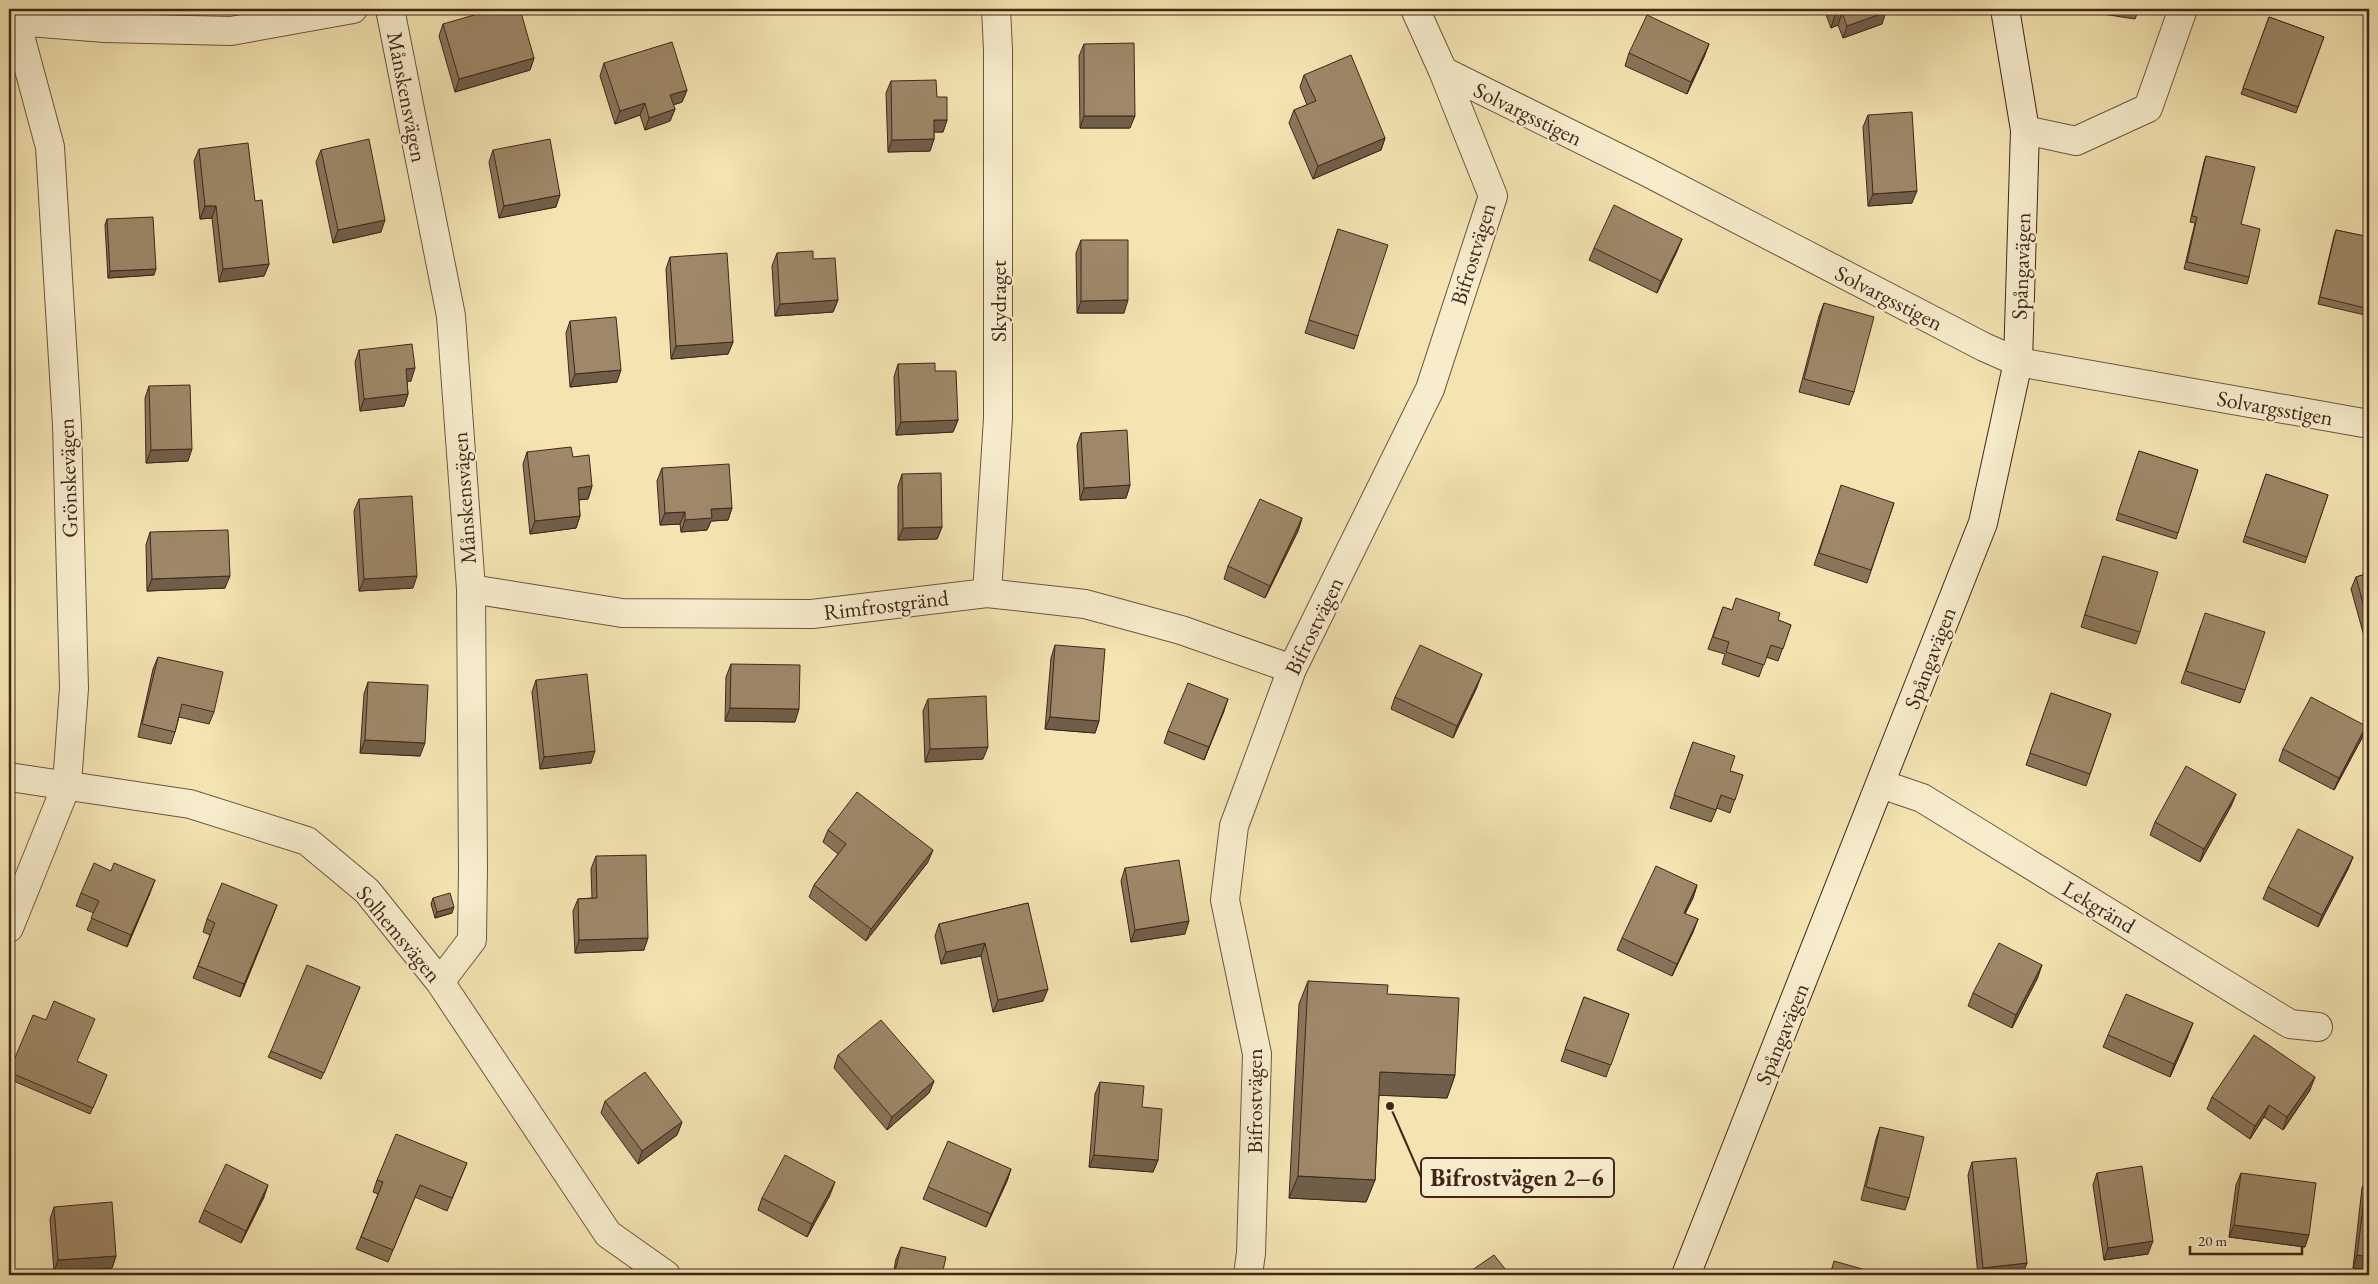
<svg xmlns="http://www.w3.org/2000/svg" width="2378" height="1284" viewBox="0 0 2378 1284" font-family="'EB Garamond',serif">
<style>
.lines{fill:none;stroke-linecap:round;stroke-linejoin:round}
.street-casing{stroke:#6e5540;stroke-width:30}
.secondary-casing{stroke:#42251a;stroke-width:30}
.street{stroke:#f7edcd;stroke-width:28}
.secondary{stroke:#f7edcd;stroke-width:28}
.wall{fill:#88755a;stroke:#42251a}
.shaded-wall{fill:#6f5f4a;stroke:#42251a}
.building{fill:#9e8869;stroke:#42251a}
.labels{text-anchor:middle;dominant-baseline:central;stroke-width:4.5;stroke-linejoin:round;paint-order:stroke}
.street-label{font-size:22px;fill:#42251a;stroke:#f7edcd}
.leader{fill:none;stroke:#42251a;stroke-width:2}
.callout-dot{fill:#42251a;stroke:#f7edcd;stroke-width:2}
.callout{fill:#f7edcd;stroke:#42251a;stroke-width:2}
.callout-label{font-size:24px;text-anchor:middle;font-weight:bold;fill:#42251a}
</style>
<rect width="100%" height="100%" fill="#f3e4b2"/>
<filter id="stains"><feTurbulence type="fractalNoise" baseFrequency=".004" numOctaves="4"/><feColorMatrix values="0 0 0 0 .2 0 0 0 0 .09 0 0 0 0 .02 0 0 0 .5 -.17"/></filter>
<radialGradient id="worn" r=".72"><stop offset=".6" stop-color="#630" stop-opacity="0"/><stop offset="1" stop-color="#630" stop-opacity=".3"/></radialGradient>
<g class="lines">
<g class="street-casing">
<path id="street" d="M390,9l61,307 20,273 2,279 -1,72 -32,42
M9,18l7,3 89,7 126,3 122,-22
M1443,71l202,100 339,176 34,15 351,62
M2025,130l51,11 72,-33 35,-99
M471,589l151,24 190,1 175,-21 98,11 96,26 111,39
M987,593l11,-175v-368l-2,-41
M9,777l181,27 117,37 60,50 73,91 168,252 58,41
M1881,784l41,14 368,226 28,3
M9,928l58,-144 7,-96 -7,-263 -17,-278 -34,-126
M1248,1275l3,-22 6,-199 -32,-154 9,-74 58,-157 138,-280 63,-193 -50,-125 -28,-62"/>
</g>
<g class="secondary-casing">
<path id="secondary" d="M1686,1275l297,-752 35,-161 7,-232 -20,-121"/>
</g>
<use href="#street" class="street"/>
<use href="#secondary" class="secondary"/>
</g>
<path class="wall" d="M1824,9h61l-3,15 -39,14 -5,-13 -7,3z
M2077,9h62l-4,10 -58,-9z
M2269,17l55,20 -28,76 -55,-19z
M443,24l91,34 -4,12 -75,22 -16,-56z
M1084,44l46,84h-50l-1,-72z
M1709,44l-5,13 -17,37 -62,-28 4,-13z
M604,63l83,27 -5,12 -9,3 2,4 -5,12 -25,9 -5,-15 -25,9 -15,-48z
M1304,75l81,63 -4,12 -68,29 -24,-56 5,-13 13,-5 -7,-18z
M891,81l46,16 10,23 -4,12h-9v7l-4,12 -42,1 -2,-59z
M1868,115l44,88 -44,3 -5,-79z
M199,149l56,52 14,63 -5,12 -45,6 -7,-64 -12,1 -6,-58z
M321,150l60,82 -48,11 -17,-81z
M493,150l63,57 -57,11 -10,-56z
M2206,156l35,68 8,53 -2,7 -63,-15 11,-46 -5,-1 14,-60z
M107,219l47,56 -46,3 -3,-53z
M1338,229l20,107 -4,13 -49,-16z
M2336,230l33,7v79l-51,-12 16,-68z
M1682,239l-5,12 -20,42 -68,-33 5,-12z
M1081,240l43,73h-47l-1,-60z
M777,253l36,6 25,41 -5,12 -58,4 -3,-50z
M670,257l63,85 -5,12 -57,5 -5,-90z
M1824,303l30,89 -5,13 -50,-13 20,-76z
M570,321l47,61 -47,5 -4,-54z
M359,350l52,31h-4l1,13 -4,12 -44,5 -5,-49z
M898,364l37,7 23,49 -5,12 -57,3 -2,-58z
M149,386l39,75 -42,2 -1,-65z
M1081,433l49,52 -4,13 -46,2 -3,-55z
M2139,451l59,19 -22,69 -60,-19z
M527,452l46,5 19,29 -4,13 -9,1 1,16 -4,12 -46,6 -7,-70z
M662,468l70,40 -4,12 -17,1 -4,9 -26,2 -1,-8 -20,1 -3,-44z
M902,474l40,53 -5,12 -39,1v-54z
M2266,474l62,21 -23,68 -62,-21z
M1837,498l57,5 -27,80 -53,-18z
M359,499l54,89 -54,3 -5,-80z
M1302,518l-4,13 -33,67 -41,-19 4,-13z
M150,532l75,56 -78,3 -1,-46z
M2103,556l37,76 -4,12 -55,-17z
M2369,573v81l-18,-65 5,-12z
M1723,607l9,3 46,10 13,5 -13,36 -12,-4 -7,20 -37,-13 3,-10 -17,-5z
M2201,625l44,65 -5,13 -59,-20z
M1055,645l44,76 -4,12 -50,-4 6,-71z
M158,657l56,55 -5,12 -30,-7 -4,15 -4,12 -33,-7 15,-68z
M731,664l64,58 -70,-1 1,-44z
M536,680l55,83 -51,6 -8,-77z
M368,682l52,74 -60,-3 4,-59z
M1477,687l-24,51 -62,-29 4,-12z
M2051,693l60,21 -25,72 -60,-21z
M928,699l55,60 -58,3 -2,-51z
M1224,711l-20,49 -40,-17 4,-12z
M2366,726l-4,12 -28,52 -55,-29 4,-12z
M1693,742l37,29 13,4 -13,38 -13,-5 -6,14 -41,-14z
M2236,794l-5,12 -31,56 -50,-27 5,-13z
M828,830l100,32 -62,79 -57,-44 5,-12 24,-31 -15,-12z
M596,856l48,94 -69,3 -2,-42 5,-12 14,-1 -1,-29z
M2353,857l-5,12 -30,58 -55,-28 5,-12z
M1125,868l60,66 -54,8 -10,-61z
M1697,885l-4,13 -8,16 13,5 -5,13 -21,44 -55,-26 5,-12z
M81,893h69l-23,54 -40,-17 7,-17 -18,-7z
M433,898l19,15 -17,5 -4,-14z
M1028,903l15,98 -50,11 -12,-56 -40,8 -6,-28 4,-12z
M277,905l-37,92 -47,-19 17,-43 -7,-3 4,-13z
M2038,977l-26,51 -44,-22 5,-13z
M1308,981l79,13 68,81 -8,23 -68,-3 -4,85 -9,22 -77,-4 10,-194z
M360,987l-39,92 -53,-22 3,-6z
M1584,997l45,17 -23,63 -45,-16z
M2108,1035l80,1 -18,41 -67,-30z
M838,1055l96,26 -5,12 -42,37 -53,-62z
M78,1062l29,13 -17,39 -81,-35v-8z
M1100,1082l42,25 16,53 -5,12 -64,-5 6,-73z
M2310,1090l-27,40 -19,-13 -14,22 -43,-30 5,-12z
M605,1101l77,21 -5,13 -39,29 -37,-51z
M1880,1127l29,71 -4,12 -44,-10 15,-61z
M1972,1162l55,101 -5,12h-44l-10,-100z
M467,1163l-20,48 -32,-14 -27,65 -32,-13 22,-55 -5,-2 4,-12z
M1011,1169l-4,12 -21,46 -63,-28 5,-12z
M2097,1173l51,81 -44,6 -11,-75z
M2241,1173l64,74 -76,-10 7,-52z
M2367,1176l2,94 -16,-2 9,-80z
M830,1195l-23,42 -49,-27 4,-12z
M264,1197l-23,46 -42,-21 5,-12z
M54,1207l62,49 -4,12 -58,4 -4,-53z
M901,1247l41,28h-49l3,-16z"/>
<path class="shaded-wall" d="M1886,12l-4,12 -39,14 4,-12z
M1842,13l-4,12 -7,3 4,-13z
M1709,44l-5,13 -17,37 4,-12z
M534,58l-4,12 -75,22 4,-13z
M687,90l-5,12 -16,5 4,-12z
M645,103l-5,12 -25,9 5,-13z
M675,109l-5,12 -25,9 4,-12z
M1084,116h51l-5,12h-50z
M934,120h13l-4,12h-14z
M1385,138l-4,12 -68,29 5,-13z
M934,139l-4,12 -42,1 4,-12z
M1917,191l-5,12 -44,3 5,-12z
M560,195l-4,12 -57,11 5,-12z
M205,206h11l-4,12 -12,1z
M385,220l-4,12 -48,11 5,-13z
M1682,239l-5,12 -20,42 4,-12z
M269,264l-5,12 -45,6 4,-13z
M156,269l-2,6 -46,3 2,-7z
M838,300l-5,12 -58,4 5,-12z
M1128,300l-4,13h-47l4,-12z
M733,342l-5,12 -57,5 5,-13z
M415,368l-4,13 -10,1 5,-13z
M621,370l-4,12 -47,5 5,-13z
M408,394l-4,12 -44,5 4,-12z
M958,420l-5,12 -57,3 5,-13z
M192,449l-4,12 -42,2 5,-13z
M1130,485l-4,13 -46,2 4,-12z
M592,486l-4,13 -15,1 5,-12z
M732,508l-4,12 -17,1 -4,9 -26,2 4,-12 26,-11z
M685,512l-5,12 -20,1 5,-12z
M580,516l-4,12 -46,6 5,-13z
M1302,518l-4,13 -33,67 5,-12z
M942,527l-5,12 -39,1 5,-12z
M230,576l-5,12 -78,3 5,-12z
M417,576l-4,12 -54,3 5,-12z
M1482,674l-5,13 -24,51 4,-12z
M1228,699l-4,12 -20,49 5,-13z
M730,708l69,1 -4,13 -70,-1z
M1050,717l49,4 -4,12 -50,-4z
M2366,726l-4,12 -28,52 5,-12z
M365,740l60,3 -5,13 -60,-3z
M988,747l-5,12 -58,3 5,-13z
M595,751l-4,12 -51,6 4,-12z
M2236,794l-5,12 -31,56 4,-13z
M933,850l-5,12 -62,79 5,-12z
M2353,857l-5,12 -30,58 4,-12z
M155,880l-5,13 -23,54 4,-12z
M1697,885l-4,13 -14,27 5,-12z
M277,905l-5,13 -32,79 4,-13z
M454,907l-2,6 -17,5 2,-6z
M1698,919l-5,13 -21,44 5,-12z
M1189,921l-4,13 -54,8 4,-12z
M648,938l-4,12 -69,3 4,-13z
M985,943l-4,13 -40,8 5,-12z
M2042,965l-4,12 -26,51 4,-13z
M1048,989l-5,12 -50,11 5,-12z
M2193,1023l-5,13 -18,41 4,-13z
M1380,1072l75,3 -8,23 -75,-3z
M2315,1077l-5,13 -27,40 4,-13z
M934,1081l-5,12 -42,37 5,-13z
M2269,1105l-5,12 -14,22 5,-13z
M682,1122l-5,13 -39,29 4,-13z
M1094,1155l64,5 -5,12 -64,-5z
M1011,1169l-4,12 -21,46 5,-13z
M1298,1176l77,4 -9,22 -77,-4z
M835,1182l-5,13 -23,42 5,-13z
M268,1185l-4,12 -23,46 5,-12z
M2234,1225l75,10 -4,12 -76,-10z
M2153,1241l-5,13 -44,6 4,-12z
M2357,1255l12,2v13l-16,-2z
M116,1256l-4,12 -58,4 4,-12z
M2027,1263l-5,12h-42l3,-7z"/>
<path class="building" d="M495,9h25l14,49 -75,21 -16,-55z
M1833,9h52l1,3 -39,14 -5,-13 -7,2z
M1647,15l62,29 -18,38 -62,-29z
M2269,17l55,20 -26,70 -55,-19z
M672,42l15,48 -17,5 5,14 -26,9 -4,-15 -25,8 -16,-48z
M1134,43l1,73h-51v-72z
M1351,55l34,83 -67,28 -24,-56 22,-9 -12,-26z
M936,80l1,17h10v23h-13v19l-42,1 -1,-59z
M1912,112l5,79 -44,3 -5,-79z
M369,139l16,81 -47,10 -17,-80z
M550,139l10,56 -56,11 -11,-56z
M248,143l7,58 7,-1 7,64 -46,5 -7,-63h-11l-6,-57z
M2206,156l49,11 -14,57 19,5 -11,48 -62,-15 10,-45 -5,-1z
M1614,205l68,34 -21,42 -67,-33z
M153,217l3,52 -46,2 -3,-52z
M1338,229l50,16 -30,91 -49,-16z
M2336,230l33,7v72l-49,-12z
M1081,240h47v60l-47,1z
M813,251v8l22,-1 3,42 -58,4 -3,-51z
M727,253l6,89 -57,4 -6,-89z
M1824,303l50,14 -20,75 -50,-13z
M616,317l5,53 -46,4 -5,-53z
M412,344l3,24 -9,1 2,25 -44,5 -5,-49z
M935,363v8h21l2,49 -57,2 -3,-58z
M190,385l2,64 -41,1 -2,-64z
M1127,430l3,55 -46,3 -3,-55z
M571,447l2,10 16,-2 3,31 -14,2 2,28 -45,5 -8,-69z
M2139,451l59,19 -20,63 -60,-20z
M729,464l3,44 -21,1 1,9 -27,2v-8l-20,1 -3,-45z
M941,473l1,54 -39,1 -1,-54z
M2266,474l62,21 -21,62 -62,-21z
M1841,485l53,18 -23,67 -52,-17z
M412,496l5,80 -53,3 -5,-80z
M1260,499l42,19 -32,68 -42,-20z
M228,530l2,46 -78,3 -2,-47z
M2103,556l55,16 -18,60 -55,-17z
M2369,573v53l-13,-49z
M1736,598l44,15 -2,7 13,5 -8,24 -12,-4 -7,20 -38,-13 3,-10 -16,-5 10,-30 9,3z
M2205,613l60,19 -20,58 -59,-19z
M1055,645l50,4 -6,72 -49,-4z
M1420,645l62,29 -25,52 -62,-29z
M158,657l65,15 -9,40 -32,-8 -7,28 -33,-8z
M731,664l69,1 -1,44 -69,-1z
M587,674l8,77 -51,6 -8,-77z
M368,682l60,3 -3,58 -60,-3z
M1188,683l40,16 -19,48 -41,-16z
M2051,693l60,21 -21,60 -60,-21z
M986,696l2,51 -58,2 -2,-50z
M2311,697l55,29 -27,52 -56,-29z
M1693,742l42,14 -5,15 13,4 -8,25 -14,-5 -5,15 -42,-15z
M2186,766l50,28 -32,55 -49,-27z
M857,792l76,58 -62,79 -57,-44 32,-41 -18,-14z
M2298,829l55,28 -31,58 -54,-28z
M646,855l2,83 -69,2 -1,-41 19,-1 -1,-42z
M1179,860l10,61 -54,9 -10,-62z
M94,863l17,8 3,-8 41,17 -24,55 -40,-17 8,-17 -18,-8z
M1656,866l41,19 -13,28 14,6 -21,45 -55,-26z
M222,883l55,22 -33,79 -46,-18 17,-43 -8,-4z
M450,893l4,14 -17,5 -4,-14z
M1028,903l20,86 -50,11 -13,-57 -39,9 -7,-28z
M1999,943l43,22 -26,50 -43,-22z
M307,965l53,22 -36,86 -53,-22z
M1308,981l80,4 -1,9 72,4 -4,77 -75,-3 -5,108 -77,-4z
M2126,994l67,29 -19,41 -66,-29z
M1584,997l45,17 -18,51 -46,-16z
M54,1001l41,18 -18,42 30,14 -14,33 -84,-36 24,-57 13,5z
M881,1020l53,61 -42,36 -54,-62z
M2254,1035l61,42 -28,40 -18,-12 -14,21 -43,-29z
M645,1072l37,50 -40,29 -37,-50z
M1100,1082l44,4 -2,21 20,2 -4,51 -64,-5z
M1880,1127l44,10 -15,61 -43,-11z
M396,1134l71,29 -15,35 -32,-13 -27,65 -32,-13 22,-55 -6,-2z
M948,1141l63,28 -20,45 -63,-27z
M785,1155l50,27 -23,42 -50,-26z
M2016,1158l11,105 -44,5 -11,-106z
M226,1164l42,21 -22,46 -42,-21z
M2142,1166l11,75 -45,7 -11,-75z
M2241,1173l75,10 -7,52 -75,-10z
M2367,1176h2v81l-12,-2z
M112,1202l4,54 -58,4 -4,-53z
M901,1247l45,10 -4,18h-48z
M1494,1255l16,20h-45z
M1834,1261l46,13v1h-50z
M1564,1272l14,3h-15z"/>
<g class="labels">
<g class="street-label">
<text transform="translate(407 97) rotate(79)">Månskensvägen</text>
<text transform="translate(1528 114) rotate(26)">Solvargsstigen</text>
<text transform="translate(1473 254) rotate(-73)">Bifrostvägen</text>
<text transform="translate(2021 266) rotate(-88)">Spångavägen</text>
<text transform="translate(1889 298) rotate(27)">Solvargsstigen</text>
<text transform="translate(998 301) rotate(-90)">Skydraget</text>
<text transform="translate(2275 408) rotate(10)">Solvargsstigen</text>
<text transform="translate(68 478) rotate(-92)">Grönskevägen</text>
<text transform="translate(464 498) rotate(-94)">Månskensvägen</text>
<text transform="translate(886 605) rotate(-7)">Rimfrostgränd</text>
<text transform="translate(1314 626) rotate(-64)">Bifrostvägen</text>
<text transform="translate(1930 658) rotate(-69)">Spångavägen</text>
<text transform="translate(2099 907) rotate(31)">Lekgränd</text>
<text transform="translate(399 934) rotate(50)">Solhemsvägen</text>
<text transform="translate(1782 1034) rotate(-68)">Spångavägen</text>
<text transform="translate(1254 1101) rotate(-90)">Bifrostvägen</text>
</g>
</g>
<path class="leader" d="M1390 1106L1421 1177"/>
<circle class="callout-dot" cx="1390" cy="1106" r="5"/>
<rect class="callout" x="1421" y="1158" width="193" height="39" rx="5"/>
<g class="callout-label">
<text x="1517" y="1186">Bifrostvägen 2–6</text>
</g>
<rect width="2378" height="1284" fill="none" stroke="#f3e4b2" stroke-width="30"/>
<rect x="10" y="10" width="2358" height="1264" fill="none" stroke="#42251a" stroke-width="2.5"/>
<rect x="15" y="15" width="2348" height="1254" fill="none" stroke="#42251a"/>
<path d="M2190 1246v8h112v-8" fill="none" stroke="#42251a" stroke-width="2.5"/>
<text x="2198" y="1246" font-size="15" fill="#42251a" stroke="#f7edcd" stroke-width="4" paint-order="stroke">20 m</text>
<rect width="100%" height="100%" filter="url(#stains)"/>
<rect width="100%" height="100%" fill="url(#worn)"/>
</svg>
